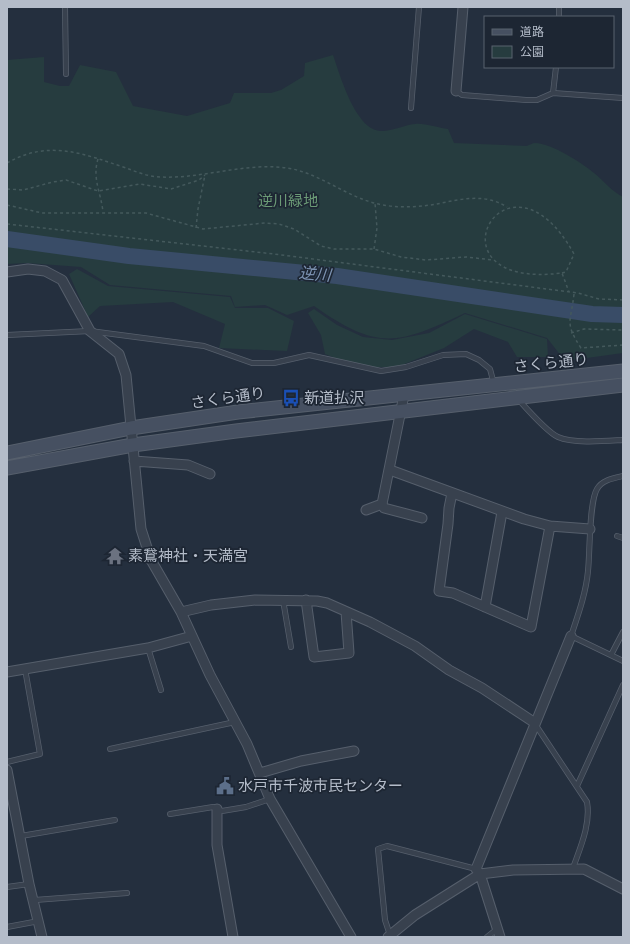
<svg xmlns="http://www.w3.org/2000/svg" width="630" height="944" viewBox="0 0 630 944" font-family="Figtree,'Noto Sans JP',sans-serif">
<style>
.green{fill:#263c3f}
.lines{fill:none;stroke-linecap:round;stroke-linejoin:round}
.river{stroke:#394c67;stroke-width:16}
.lane-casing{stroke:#565f6c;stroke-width:6}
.street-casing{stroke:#565f6c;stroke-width:11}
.secondary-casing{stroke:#565f6c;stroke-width:15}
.path{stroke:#44595c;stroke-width:1.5;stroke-dasharray:3 3;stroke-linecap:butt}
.lane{stroke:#38414e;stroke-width:4.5}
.street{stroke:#38414e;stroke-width:9}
.secondary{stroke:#465061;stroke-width:13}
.labels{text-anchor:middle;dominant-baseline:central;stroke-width:3.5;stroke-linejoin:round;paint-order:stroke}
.park-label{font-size:15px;fill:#6b9a76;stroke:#1d2633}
.street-label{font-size:15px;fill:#b4bcc9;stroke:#1d2633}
.poi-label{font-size:15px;fill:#b4bcc9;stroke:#1d2633;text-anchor:start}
.water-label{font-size:16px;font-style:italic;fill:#7c92b1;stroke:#1d2633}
</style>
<rect width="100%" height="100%" fill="#242f3e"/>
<path class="green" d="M333,55c7,20 23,77 49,76 11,0 22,-6 33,-7 10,-1 23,4 33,5l6,14 73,3c2,-1 6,-3 8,-3 16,0 47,20 59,30 10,8 17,18 29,24v156l-58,8 -18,-23 -82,-25c-68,32 -87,38 -151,-7l-27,9 -22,-10 -30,2 -4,-11 -121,-11 -29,-18 -54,-4 -20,1v-204l37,-3v25l16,4h9l11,-21 36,7 17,34 54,10 43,-13 4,-10h37l10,-3 23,-14 1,-13z
M77,269l31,17 122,11 5,11h33l26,13 -7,30 -68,-3 6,-24 -52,-22 -73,4 -12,11 -19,-43z
M314,309l23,16 26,12 29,3 37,-7 36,-19 82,25 1,18h-31l-9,-15 -34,-13 -30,19 -47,19h-39l-33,-13 -4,-19 -13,-22z"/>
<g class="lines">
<path class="river" d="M7,239l122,17 208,20 255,38 31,1"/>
<g class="lane-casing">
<path id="lane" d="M65,7l1,67
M559,17v-10
M456,91l6,4 64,5h11l16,-7 70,5
M553,93l3,-26
M411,108l8,-101
M7,335l83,-4 114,15 48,17h22l35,-8 72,16 25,-4 37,-12 23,-1 13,6 11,9 4,15
M518,399c9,10 29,33 40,38 16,7 48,4 65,3
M623,476c-9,2 -21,4 -26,13 -8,13 -7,65 -9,82 -2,22 -10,44 -17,65l52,25
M617,536l6,2
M283,600l8,47
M148,648l13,42
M611,655l12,-23
M535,724l52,78c4,22 -7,46 -14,66
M110,749l125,-27
M7,762l33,-8 -15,-85
M577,786l46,-101
M170,814l43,-7 9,4 24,-4 24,-8
M21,836l94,-16
M7,887l22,-3
M35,900l92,-7
M7,927l32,-6
M390,935l-5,-15 -7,-71 9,-3 89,23
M487,937l10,-8"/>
</g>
<g class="street-casing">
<path id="street" d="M456,91l7,-84
M7,272l21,-3 17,2 17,9 28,51 29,23 7,21 15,154 10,31 30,52 29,63 37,69 23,55 81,138
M134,461l54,4 22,9
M390,470l134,49 26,7 40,3
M452,493l-3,15 -1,16 -9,67 14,2 78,34 19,-101
M382,504l2,4 38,10
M366,510l16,-6 22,-109
M306,600l8,57 35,-4 -3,-41
M485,607l17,-95
M181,612l30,-7 44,-5 62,1 10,2 43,19 45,24 34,24 33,18 53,35
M7,672l141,-24 44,-12
M7,770l22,114 13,53
M260,773l41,-12 53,-10
M217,809v36l16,92
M388,937l27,-22 65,-41 33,-4 71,-1 39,20
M500,937l-20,-63 -4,-5 95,-233"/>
</g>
<g class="secondary-casing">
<path id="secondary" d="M7,453l124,-25 107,-16 385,-41
M7,468l126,-23 103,-14 387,-46"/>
</g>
<path class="path" d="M98,159c-6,19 3,34 5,53
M7,163c42,-24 77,-9 119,5 11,4 23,9 35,9 41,2 85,-15 126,-9 34,5 61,31 96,37 17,3 36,2 54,-1 24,-5 48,-11 70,3
M7,189l16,1 30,-8 13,-2 32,11 42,-7 31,5 28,-9 6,-5
M7,205l35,8h104l57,16 62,-6 14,1 15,5 27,17 13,3h40l27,8 25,3 40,-3 27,3
M7,224l267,30 304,39 21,6 24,1
M196,228l2,-19 7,-34
M374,249l3,-21 -2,-25
M562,273l4,-1 8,-18c-68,-123 -154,37 -12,19l7,19
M574,294c-3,28 -10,28 7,54l42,-3
M571,333l13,-4 39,1"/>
<use href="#lane" class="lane"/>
<use href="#street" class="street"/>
<use href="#secondary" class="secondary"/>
</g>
<defs>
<g id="bus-bare" transform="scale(1.38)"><path d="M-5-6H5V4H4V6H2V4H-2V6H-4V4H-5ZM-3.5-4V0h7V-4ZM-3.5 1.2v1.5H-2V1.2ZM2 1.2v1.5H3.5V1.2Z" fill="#1a4fb4" stroke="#1d2633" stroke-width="2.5" paint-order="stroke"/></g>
<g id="temple-bare" transform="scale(1.38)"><path d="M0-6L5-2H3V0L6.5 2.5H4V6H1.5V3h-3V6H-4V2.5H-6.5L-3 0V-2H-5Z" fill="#6b7280" stroke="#1d2633" stroke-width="2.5" paint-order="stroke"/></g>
<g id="civic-bare" transform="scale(1.38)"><path d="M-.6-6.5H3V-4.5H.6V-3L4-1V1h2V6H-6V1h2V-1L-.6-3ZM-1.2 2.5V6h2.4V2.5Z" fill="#5c6f8a" stroke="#1d2633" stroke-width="2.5" paint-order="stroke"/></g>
</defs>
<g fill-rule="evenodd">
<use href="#bus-bare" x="291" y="398"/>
<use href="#temple-bare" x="115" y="556"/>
<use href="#civic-bare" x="225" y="786"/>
</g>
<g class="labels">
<g class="park-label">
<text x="288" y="201">逆川緑地</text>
</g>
<g class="street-label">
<text transform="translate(551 363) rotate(-6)">さくら通り</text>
<text transform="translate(228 398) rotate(-8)">さくら通り</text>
</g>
<g class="poi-label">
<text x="304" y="398">新道払沢</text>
<text x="128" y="556">素鵞神社・天満宮</text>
<text x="238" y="786">水戸市千波市民センター</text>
</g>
<g class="water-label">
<text transform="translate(315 274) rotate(5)">逆川</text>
</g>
</g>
<rect width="630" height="944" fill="none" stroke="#b4bcc9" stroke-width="16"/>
<rect x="484" y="16" width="130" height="52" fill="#1d2633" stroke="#59626f"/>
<rect x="492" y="29" width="20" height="6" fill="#465061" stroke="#59626f"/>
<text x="520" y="36" font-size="12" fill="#b4bcc9">道路</text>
<rect x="492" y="46" width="20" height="12" fill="#263c3f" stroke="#59626f"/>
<text x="520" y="56" font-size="12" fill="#b4bcc9">公園</text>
</svg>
